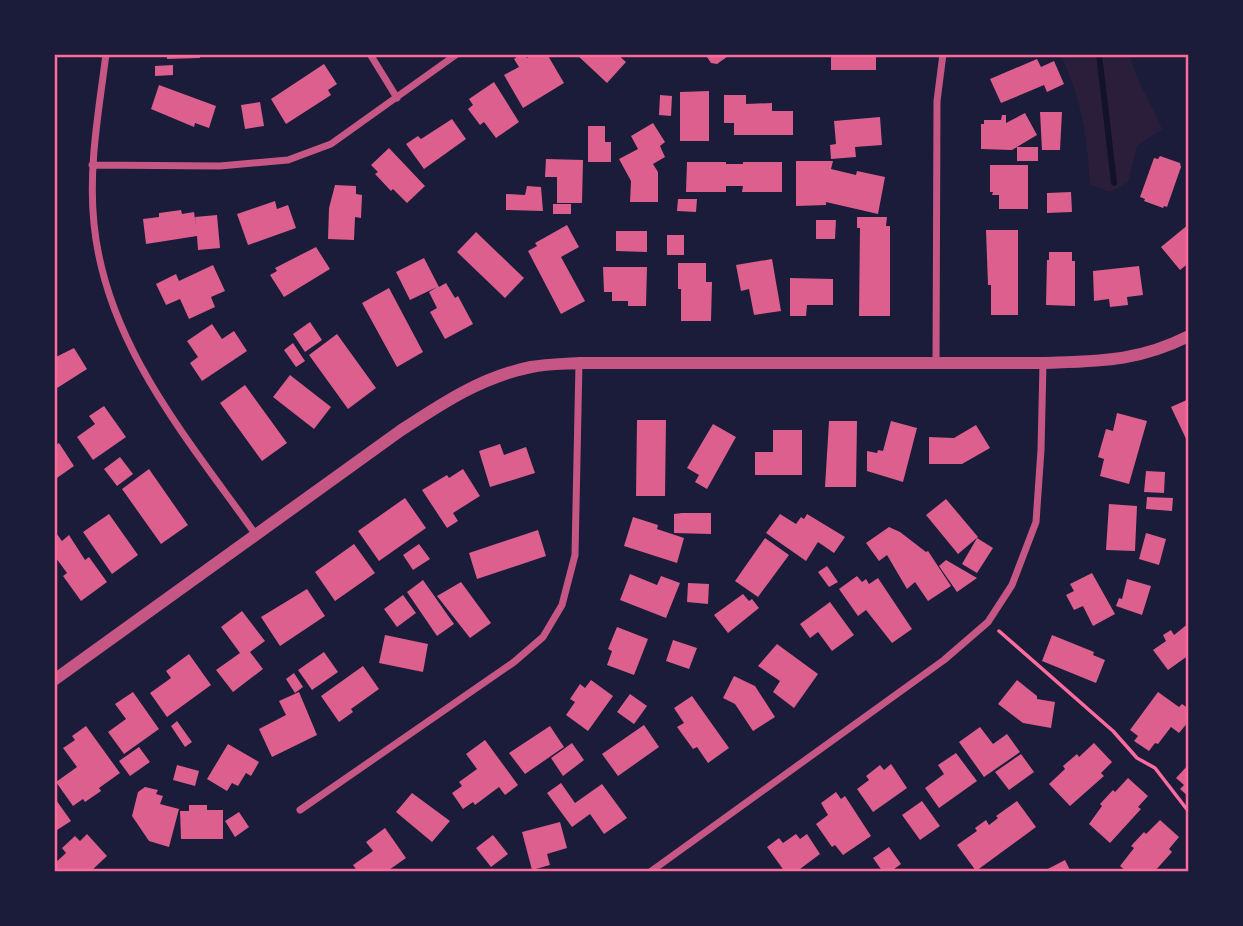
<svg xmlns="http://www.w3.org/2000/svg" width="1243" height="926" viewBox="0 0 1243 926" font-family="'Sofia Sans Condensed',sans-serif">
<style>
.green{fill:#2a1e3b}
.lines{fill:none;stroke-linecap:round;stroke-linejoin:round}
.stream{stroke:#12122b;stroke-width:6}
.building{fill:#dd5f8e}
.path{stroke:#ff6b9d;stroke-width:3.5}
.minor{stroke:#c65784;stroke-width:7}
.tertiary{stroke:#c65784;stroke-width:12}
.neatline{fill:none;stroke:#ff6b9d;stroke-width:2.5}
</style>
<rect width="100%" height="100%" fill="#1b1b3a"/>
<path class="green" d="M1060,54h70c5,28 22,48 32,75l-25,17 -9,36 -18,10 -20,-7c-3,-49 -8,-86 -30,-131z"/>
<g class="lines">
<path class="stream" d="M1099,54l15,129"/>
</g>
<path class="building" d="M167,54h33v4l-33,1z
M521,54h3l3,4 6,-4h14l17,29 -41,25 -19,-33 15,-8 -5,-8z
M576,54h41l9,8 -19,21z
M705,54h26l-14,10 -6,-1z
M831,54h45v16h-45z
M1037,59l4,8 13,-6 10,23 -17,8 -3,-7 -43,18 -11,-24z
M324,64l13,20 -9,6 3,5 -45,29 -15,-25z
M173,65v10l-18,1v-10z
M494,82l25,40 -23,16 -12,-16 -4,3 -12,-16 5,-4 -4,-6z
M159,85l57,21 -7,22 -14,-5 -1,4 -43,-18z
M709,91v50h-29v-49z
M660,95l12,1 -1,20 -12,-1z
M724,95h22v9l26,-1v8h21v24h-59v-12h-10z
M260,102l4,24 -19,3 -4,-24z
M1040,112h22l-2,38h-18z
M1025,113l12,22 -25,15 -31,-1v-25h3v-4h17l1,-5h4v8z
M880,117l2,28 -27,2 1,10 -25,2 -1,-14 6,-1 -2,-23z
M452,119l14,20 -42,30 -18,-25 12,-8 3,3z
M653,123l12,19 -5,4 5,11 -12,7 5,8v30h-28l1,-21 -12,-22 19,-10 -7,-13z
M588,126h17v16h6v20h-23z
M1017,147h21v14h-21z
M389,148l36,38 -18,17 -14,-14 -2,2 -16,-17 3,-2 -7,-7z
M1160,156l20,7 1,4 -14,40 -3,-1 -1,2 -19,-7 1,-2 -5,-2 14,-39 4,1z
M546,159l37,1 -1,43h-25v-26h-12z
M796,161h37l-2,8 25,6 1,-4 28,6 -7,37 -52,-12v3l-30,1z
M687,162h39v2h17v-2h39v30h-40l1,-6h-17v6h-40z
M990,165h38v44h-29v-14h-7l1,-3h-3z
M335,185l21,1v8l6,1 -1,23 -6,-1 -1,23 -26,-1 1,-31z
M527,186l14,1 2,24 -37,-1v-16l19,1z
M1071,192l1,20 -25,1v-20z
M678,199h19l-1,13 -19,-1z
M275,201l2,8 11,-4 8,23 -48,17 -11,-31z
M553,204h18v10h-18z
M181,210l1,4 12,-2 2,14 -1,-9 22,-2 3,33 -22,2 -1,-14 -51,8 -3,-25 16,-2v-4z
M857,217h30l-1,9h4v90h-31l1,-88h-3z
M816,220h20l-1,19h-19z
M1189,224v39l-9,7 -19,-23z
M567,225l12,22 -18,10 24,44 -24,13 -33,-63 9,-5 -2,-3z
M986,230h32v85h-27v-30h-3z
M616,231h31v21l-31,-1z
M476,232l48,46 -19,20 -48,-46z
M667,235h17v20h-17z
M316,247l14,22 -46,28 -14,-22 7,-4 -2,-3z
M1049,252h23v9h3v45l-29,-1 1,-45h2z
M424,258l15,29 7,-4 9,15 3,-2 15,28 -28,15 -15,-27 7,-4 -8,-16 8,-5 -27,13 -14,-28z
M772,259l9,52 -27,4 -5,-26 -8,2 -5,-26z
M678,263h28v19h6l-1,39h-30v-32h-3z
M213,265l12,26 -14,6 4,10 -26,12 -9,-20 -14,6 -10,-21 20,-10 3,7z
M1139,266l4,29 -16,2 1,8 -18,2 -1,-8 -15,2 -1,-30z
M603,267h44l-1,39h-18v-5h-16v-9h-8z
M790,278l43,1v26h-26l-1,11h-16z
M389,288l34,64 -26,15 -35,-64z
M310,322l12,18 -17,12 -12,-18z
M212,324l10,15 12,-8 13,20 -45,30 -12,-18 8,-6 -11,-16z
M337,334l39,54 -28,21 -39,-54z
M293,343l12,18 -9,6 -12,-17z
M74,348l13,21 -33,21v-32z
M290,375l41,32 -17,22 -41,-32z
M245,385l42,58 -25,18 -42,-58z
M1189,399v46l-18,-38z
M104,406l22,31 -33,23 -16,-23 18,-13 -6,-8z
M1117,413l30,8 -18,63 -29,-8 4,-17 -6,-2 8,-28 7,2z
M637,420h29l-1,76h-29z
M829,421h28l-1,66h-31z
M891,421l26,7 -14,54 -36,-11v-20l10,2 1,-3 5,1z
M713,424l23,13 -29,52 -12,-7 4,-7 -12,-7z
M976,425l14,23 -28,16h-33v-27l25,1z
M773,430h29v45h-47v-23h18z
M59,443l15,23 -20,14v-34z
M500,444l4,11 22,-8 9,26 -45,14 -11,-36z
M120,457l13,17 -16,12 -13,-17z
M149,469l39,56 -27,19 -39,-55z
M463,469l17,27 -27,17 5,8 -11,7 -25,-38 25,-15 2,3z
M1146,471l19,1 -1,21 -20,-1z
M1147,497l26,1 -1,13 -26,-2z
M405,498l21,30 -47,33 -21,-30z
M946,499l32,38 -20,17 -32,-39z
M1109,504l28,2 -2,45 -29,-1z
M682,513h29v21l-37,-1v-19z
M109,514l29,41 -26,19 -29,-42z
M780,514l16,10 5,-7 3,2 3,-5 38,23 -11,16 -16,-11 -12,19 -40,-28z
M633,517l25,8 -1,4 27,9 -7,25 -53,-17z
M889,527l11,5 26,20 2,-1 23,35 -23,15 -13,-19 -8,7 -20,-34 -8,6 -13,-18z
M54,530l8,11 7,-6 16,25 4,-3 18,25 -26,19 -18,-25 4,-3 -11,-15 -2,1z
M538,530l8,26 -69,23 -8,-26z
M1146,533l20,6 -7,26 -20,-6z
M765,538l24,17 -31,42 -23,-16z
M977,538l16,10 -16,25 -15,-9z
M354,544l21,29 -40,28 -20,-29z
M419,544l11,15 -17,11 -10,-15z
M946,560l31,18 -20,14 -18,-26z
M827,566l11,16 -9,5 -11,-15z
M1092,573l23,41 -22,12 -10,-20 -9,4 -8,-15 8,-4 -4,-7z
M630,574l27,11 4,-9 19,7 -14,35 -46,-18z
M857,576l5,6 4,-3 3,5 9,-6 34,51 -20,14 -26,-33 -8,6 -19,-27z
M1127,579l24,7 -9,29 -26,-9 3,-8 3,1z
M423,580l31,44 -17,12 -30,-44z
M461,582l30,41 -21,15 -33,-42z
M688,583l21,1 -1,20 -21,-2z
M307,589l18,27 -45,30 -19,-29z
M743,594l6,7 3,-2 7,9 -31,25 -14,-18z
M403,595l13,18 -19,14 -13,-18z
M830,602l24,33 -22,16 -14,-19 -8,6 -10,-14z
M242,611l23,30 -15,11 13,17 -30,23 -17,-22 24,-17 -19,-26z
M1189,623v32l-21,15 -15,-20 13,-9 -3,-6 8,-5 3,5z
M617,627l31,12 -14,36 -27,-10 5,-14 -4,-2z
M385,635l43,9 -5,28 -44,-9z
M1052,635l42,17 -1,3 12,5 -9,23 -54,-22z
M673,640l24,8 -8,21 -23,-8z
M777,644l41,30 -24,34 -21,-16 7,-11 -22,-15z
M324,652l14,20 -26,18 -14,-20z
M189,654l22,31 -44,32 -17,-24 21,-15 -5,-7z
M363,666l16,23 -28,20 2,3 -14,10 -18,-26z
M294,673l9,14 -8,6 -9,-14z
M734,676l21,10 20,31 -22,14 -18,-27 -12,-6z
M591,680l22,16 -25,35 -22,-16 9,-13 -5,-3 10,-15 5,4z
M1017,680l20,16v3l18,3 -4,26 -28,-5 -25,-19z
M133,692l26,37 -35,25 -16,-22 18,-13 -11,-15z
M299,692l18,43 -45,22 -13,-28 27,-14 -7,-14z
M1158,692l21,15 3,-3 7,5v12l-10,12 -8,-6 -13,17 -3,-1 -6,8 -15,-10 4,-5 -8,-6z
M630,694l17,12 -13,18 -17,-12z
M692,696l37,52 -21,15 -11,-16 -4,2 -16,-22 7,-4 -10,-15z
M177,721l15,21 -7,5 -14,-21z
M644,725l15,22 -41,29 -16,-22z
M86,726l34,47 -21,15 2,3 -16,11 -2,-3 -10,7 -17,-24 21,-15 -14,-19 12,-8 -3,-4z
M550,726l14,21 -39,27 -16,-21z
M980,727l13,17 14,-10 13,18 -36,25 -25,-35z
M485,740l33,45 -13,10 -6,-8 -24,18 -2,-3 -10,7 -11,-16 10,-7 -3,-4 18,-13 -11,-15z
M572,743l12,17 -21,16 -12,-18z
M1094,743l18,19 -11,11 3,3 -34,30 -21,-22 16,-15 -2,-3 14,-12 2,3z
M228,744l31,18 -8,14 -5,-3 -8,13 -6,-3 -5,8 -20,-12z
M139,747l11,15 -20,14 -11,-15z
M956,753l21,28 -38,27 -14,-20 19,-14 -6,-9z
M1021,754l13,18 -25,18 -14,-18z
M891,764l16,24 -34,24 -16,-23 12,-9 -3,-4 14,-11 4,5z
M1189,764v33l-9,-8 4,-4 -8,-7z
M177,765l22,6 -4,15 -22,-6z
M1128,778l20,18 -10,11 3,2 -31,34 -21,-19 13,-18 -2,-2 13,-14 2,2z
M561,783l14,20 27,-19 25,34 -23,16 -14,-20 -18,13 -25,-34z
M145,787l13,3 -2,4 7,2 -3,8 19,5 -10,38 -20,-6 -17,-25 6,-24z
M836,792l5,7 4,-3 26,40 -28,19 -8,-10 -3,2 -16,-23 12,-9 -7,-12z
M412,793l38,28 -18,21 -36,-30z
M54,797l17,24 -17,11z
M922,801l18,25 -20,14 -18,-25z
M1017,801l19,26 -60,44 -19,-26 20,-14 -2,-3 11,-8 3,5 9,-7 -2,-2z
M189,805h18v5h16v29h-42l-1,-28h9z
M239,812l10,15 -14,10 -10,-16z
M1160,820l19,17 -10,12 3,3 -18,20h-27l-7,-6 14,-18 -3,-2 13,-14 2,2z
M560,822l7,26 -20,6 3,11 -18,5 -10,-38z
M385,828l21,30 -20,14h-28l-5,-7 20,-14 -7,-9z
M87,834l20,22 -17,16h-36l3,-4 -3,-4 12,-11 -4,-5 13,-12 5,5z
M796,834l4,5 7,-5 13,20 -24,18h-11l-18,-25 12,-9 4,5z
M493,835l15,19 -17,13 -15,-19z
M889,847l12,17 -11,8h-7l-10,-14z
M1065,860l6,12h-29z"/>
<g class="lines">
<path class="path" d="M999,631l114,100 24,27 18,10 34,44"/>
<path class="minor" d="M106,54c-7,56 -18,113 -12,170 12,121 94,215 162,311
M370,54l27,44
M92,165l128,1 68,-6 43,-16 126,-90
M936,364l1,-263 6,-47
M300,810l214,-148 29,-25 19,-32 13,-50 4,-192
M650,872l294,-212 44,-38 24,-37 24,-63 5,-72 2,-87"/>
<path class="tertiary" d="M54,680l346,-249c41,-27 81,-54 131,-64 15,-3 32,-3 48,-4h464c56,-2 94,-1 146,-27"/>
</g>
<rect width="1243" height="926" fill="none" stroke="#1b1b3a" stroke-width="112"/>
<rect x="56" y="56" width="1131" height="814" class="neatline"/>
</svg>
